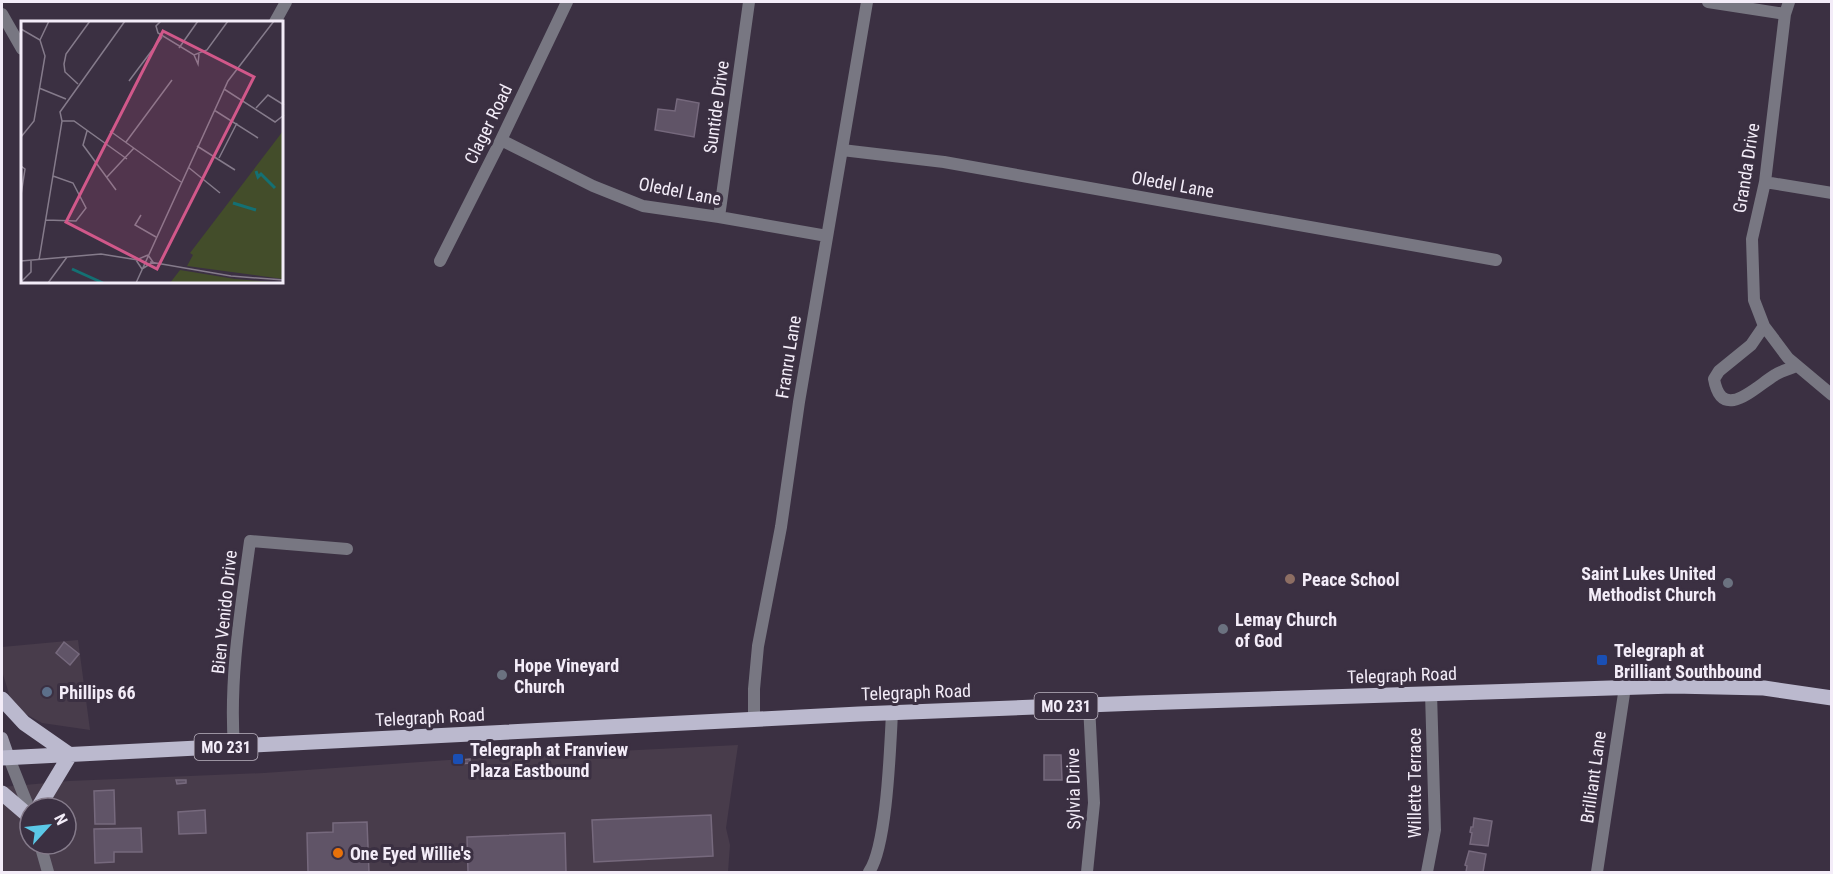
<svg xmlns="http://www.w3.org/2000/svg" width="1833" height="874" viewBox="0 0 1833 874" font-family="'Roboto Condensed',sans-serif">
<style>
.commercial{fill:#483c4b;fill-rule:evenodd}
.building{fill:#605467;stroke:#76697d;stroke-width:1.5}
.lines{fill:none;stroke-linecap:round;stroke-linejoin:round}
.street{stroke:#787782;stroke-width:12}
.secondary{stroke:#9e9cad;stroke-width:12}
.primary{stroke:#bbb9ce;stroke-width:15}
.education-dot{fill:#8d6e63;stroke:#3b3042;stroke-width:2}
.worship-dot{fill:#6b7280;stroke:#3b3042;stroke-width:2}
.transit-dot{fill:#1a4fb4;stroke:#3b3042;stroke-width:2}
.service-dot{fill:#5c6f8a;stroke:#3b3042;stroke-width:2}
.food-dot{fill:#e8710a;stroke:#3b3042;stroke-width:2}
.labels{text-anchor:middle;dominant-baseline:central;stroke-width:6;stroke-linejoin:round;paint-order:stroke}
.shield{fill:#3b3042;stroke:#bcb4c1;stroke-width:1.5}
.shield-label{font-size:16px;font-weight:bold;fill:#f3ecf8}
.street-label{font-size:18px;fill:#f3ecf8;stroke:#3b3042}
.poi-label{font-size:18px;font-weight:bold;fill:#f3ecf8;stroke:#3b3042;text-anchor:start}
.inset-river{fill:none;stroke:#147073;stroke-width:3}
.inset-road{fill:none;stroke:#857b8b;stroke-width:1.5}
.view{fill:#d1588a;fill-opacity:0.15;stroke:#d1588a;stroke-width:3}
.inset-edge{fill:none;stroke:#f3ecf8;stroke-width:3}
</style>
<rect width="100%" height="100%" fill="#3b3042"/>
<path class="commercial" d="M78,640l12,90 -48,-7 -29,-16 -11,-36v-24z
M738,745l-12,83 4,17 -2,27h-726v-85l67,-6 195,-8 213,-15zM30,808h36v36h-36z"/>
<path class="building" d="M677,99l22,4 -5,34 -39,-7 3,-21 17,2z
M64,642l15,12 -9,11 -14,-12z
M1044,755h17l1,25h-18z
M470,759v4l-10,1v-4z
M176,780h10v3l-9,1z
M114,790l1,34h-20l-1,-33z
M205,810l1,23 -27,1 -1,-22z
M711,815l2,41 -119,6 -2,-42z
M1474,818l18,3 -4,25 -18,-2 2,-11 -2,-1 1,-5h2z
M367,822l2,50h-61l-1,-39 26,-1v-9z
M141,828l1,24h-28v10l-19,1 -1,-34z
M565,833l1,39h-98l-1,-35z
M1469,851l17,3 -3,18h-17l1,-6 -2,-1z"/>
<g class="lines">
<path class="street" d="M1708,2l77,12
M1789,2l-4,12 -20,168 -13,57 2,61 10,26 24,32 44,37
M2,14l20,35
M275,22l11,-20
M501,140l92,46 50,20 76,11 108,19
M842,150l102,12 552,98
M1765,182l67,11
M719,217l30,-215
M440,261l61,-121 66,-138
M1764,326l-13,19 -32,26 -5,8c8,44 41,8 61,-4 6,-4 14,-6 22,-9
M754,720v-31l4,-43 23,-119 18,-125 68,-400
M234,746c-5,-68 7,-138 16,-205l97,8
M9,758l21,53
M40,844l8,28
M869,872c18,-26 21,-123 23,-159
M1087,872l7,-69 -5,-98
M1427,872l8,-42 -4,-137
M1597,872l28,-185"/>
<path class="secondary" d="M2,738l7,20"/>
<path class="primary" d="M2,699l22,24 46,32
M2,758l857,-44 280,-11 534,-17 91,2 68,10
M2,793l28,24
M38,808l32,-53"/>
</g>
<circle class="education-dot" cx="1290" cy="579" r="6"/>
<g class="worship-dot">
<circle cx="1728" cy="583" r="6"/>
<circle cx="1223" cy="629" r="6"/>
<circle cx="502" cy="675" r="6"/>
</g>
<g class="transit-dot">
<rect x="1596" y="654" width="12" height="12" rx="3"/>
<rect x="452" y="753" width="12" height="12" rx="3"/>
</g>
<circle class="service-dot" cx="47" cy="692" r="6"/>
<circle class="food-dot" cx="338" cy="853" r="6"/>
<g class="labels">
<g class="shield">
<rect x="1034.5" y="693" width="63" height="26" rx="4.5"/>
<rect x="194.5" y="734" width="63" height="26" rx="4.5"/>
</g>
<g class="shield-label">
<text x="1066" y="706">MO 231</text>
<text x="226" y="747">MO 231</text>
</g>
<g class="street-label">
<text transform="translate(716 107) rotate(-82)">Suntide Drive</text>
<text transform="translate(488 124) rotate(-64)">Clager Road</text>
<text transform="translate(1746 168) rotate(-81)">Granda Drive</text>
<text transform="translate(1173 184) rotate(10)">Oledel Lane</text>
<text transform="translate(680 191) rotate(11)">Oledel Lane</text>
<text transform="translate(788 357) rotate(-81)">Franru Lane</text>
<text transform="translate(224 612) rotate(-84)">Bien Venido Drive</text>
<text transform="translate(1402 675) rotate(-2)">Telegraph Road</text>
<text transform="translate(916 692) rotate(-2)">Telegraph Road</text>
<text transform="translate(430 717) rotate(-3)">Telegraph Road</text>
<text transform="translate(1593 777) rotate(-82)">Brilliant Lane</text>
<text transform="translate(1414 783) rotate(-90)">Willette Terrace</text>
<text transform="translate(1073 789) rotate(-91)">Sylvia Drive</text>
</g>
<g class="poi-label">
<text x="1716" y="573" text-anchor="end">Saint Lukes United<tspan x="1716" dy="21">Methodist Church</tspan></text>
<text x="1302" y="579">Peace School</text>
<text x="1235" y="619">Lemay Church<tspan x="1235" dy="21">of God</tspan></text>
<text x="1614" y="650">Telegraph at<tspan x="1614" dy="21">Brilliant Southbound</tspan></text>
<text x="514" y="665">Hope Vineyard<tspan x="514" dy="21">Church</tspan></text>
<text x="59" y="692">Phillips 66</text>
<text x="470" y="749">Telegraph at Franview<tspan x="470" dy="21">Plaza Eastbound</tspan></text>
<text x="350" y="853">One Eyed Willie's</text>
</g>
</g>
<g transform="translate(21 21)">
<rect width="262" height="262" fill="#3b3042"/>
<path d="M262,110v148l-96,-13 6,-11 -3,-2zM159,249l55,9 48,4h-113z" fill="#434d2a"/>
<path class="inset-river" d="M235,150l2,6 3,-3 14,14M212,182l23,7M51,248l31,14"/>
<path class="inset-road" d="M140,0l-5,5 2,7 36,22 13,-5 21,-29M0,8l19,11 5,16 -11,65 -13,16M19,19l9,-19M158,27l19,-27M0,31v23M173,34l4,9 1,-10M108,60l33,-44M57,63l-13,-12 -1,-8 2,-10 24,-33M18,67l27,11M203,68l51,33 9,-7M235,87l12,-13 16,10M193,89l44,28M41,100h12l53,38M66,110l-4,14 33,45M89,110l71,51M105,121l46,-62M176,125l38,24M198,137l18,-35M0,145l4,3 -4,26M167,146l32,26M86,156l27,-29M120,194l-6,10 21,12M25,199l30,1 10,-13 -13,-25 -20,-7M18,239l23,-139 -2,-9 65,-91M0,240l80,-7 37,6M129,241l81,14 53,4M121,248l-6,-9 12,-5M121,248l11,-7 -5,-7M0,261l10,-10v-11M27,262l19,-26M115,262l92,-202 46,-60"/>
<path class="view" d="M142,10l91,46 -97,192 -91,-47z"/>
<rect width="262" height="262" class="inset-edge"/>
</g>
<rect width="1833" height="874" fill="none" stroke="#f3ecf8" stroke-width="6"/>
<g transform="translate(48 826) rotate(63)"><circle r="28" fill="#3b3042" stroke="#857b8b" stroke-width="1.5"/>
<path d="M0-4.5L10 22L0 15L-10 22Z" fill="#5bc8e7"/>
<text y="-9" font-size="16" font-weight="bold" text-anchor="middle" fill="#f3ecf8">N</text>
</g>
</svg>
